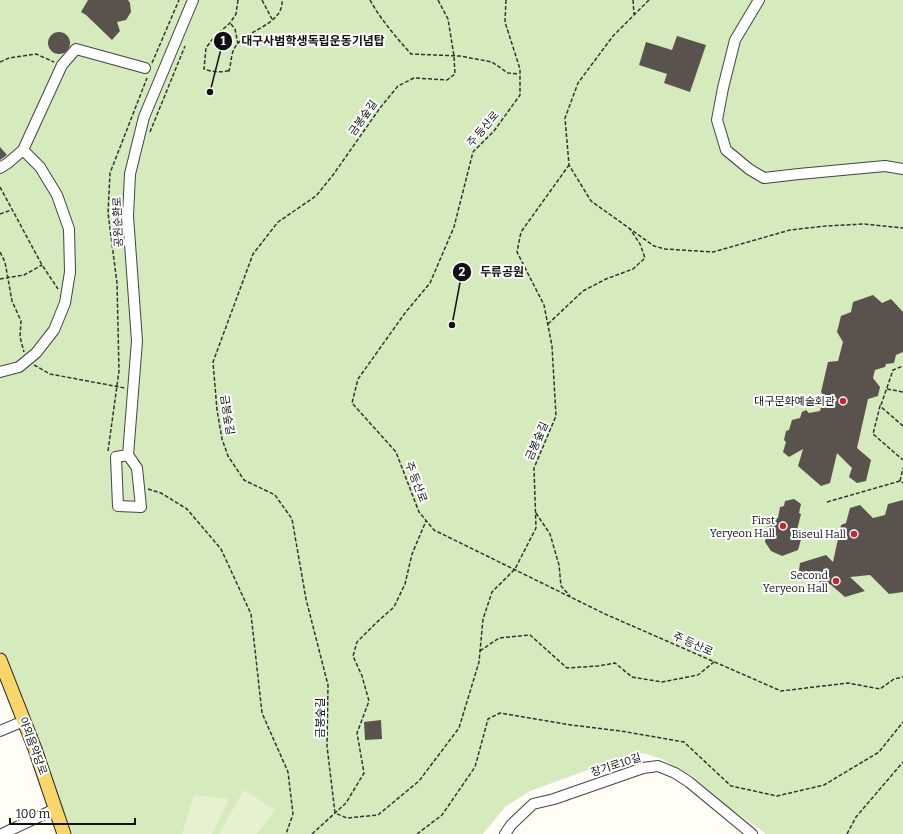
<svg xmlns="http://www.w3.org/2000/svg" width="903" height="834" viewBox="0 0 903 834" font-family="Bitter,'Noto Sans KR',serif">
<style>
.green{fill:#d5ebbd}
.pitch{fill:#e6f2cf}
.building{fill:#5a524d}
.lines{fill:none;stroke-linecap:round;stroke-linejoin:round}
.minor-casing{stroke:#444;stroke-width:12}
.major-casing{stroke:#222;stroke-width:15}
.path{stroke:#333;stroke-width:1.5;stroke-dasharray:4 2;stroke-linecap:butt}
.minor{stroke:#fff;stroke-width:10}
.major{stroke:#f9d66b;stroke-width:13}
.poi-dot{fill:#c4262e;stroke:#fff;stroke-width:1.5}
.labels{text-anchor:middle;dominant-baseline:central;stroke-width:4;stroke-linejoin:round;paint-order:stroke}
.street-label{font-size:11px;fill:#111;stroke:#fff}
.poi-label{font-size:11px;fill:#111;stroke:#fff;text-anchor:end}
.leader{fill:none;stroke:#111;stroke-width:1.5}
.callout-dot{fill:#111;stroke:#fff;stroke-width:1.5}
.mark-label{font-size:12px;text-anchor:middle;font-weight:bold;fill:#fff}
.callout-label{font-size:12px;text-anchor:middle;font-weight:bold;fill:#111;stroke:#fff;stroke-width:4;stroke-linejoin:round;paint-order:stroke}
</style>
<rect width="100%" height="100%" fill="#fffdf5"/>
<path class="green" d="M0,0h903v834h-137l-36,-26 -36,-31 -32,-18 -19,-6 -17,3 -96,35 -24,15 -23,28h-410l-73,-184z"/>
<path class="pitch" d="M244,790l31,20 -18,24h-38z
M194,795l35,4 -17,35h-30z"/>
<path class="building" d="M88,0h40l2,3 1,9 -5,8 -9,2 3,9 -8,9 -26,-25 -5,-3z
M48 43a11 11 0 1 1 22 0a11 11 0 1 1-22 0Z
M677,36l29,9 -16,47 -26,-9 3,-9 -28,-9 7,-23 26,8z
M0,147l7,8 -7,5z
M873,295l9,8 9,-4 12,13v40l-7,3 -2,8 -8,1 -1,3 -10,3 -2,8 7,9 -2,9 -10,3 -11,49 14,12 -5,21 -9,2 -8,-6 3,-9 -15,-15 -7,30 -9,3 -23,-20 5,-17 -14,8 -6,-5 3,-10 -2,-2 2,-9 3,-1 3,-10 8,-2 2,-6 4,-2 3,3 11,-2 4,-15 -3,-4 7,-30 10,-1 5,-19 -6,-10 4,-16 10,-4 2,-10z
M794,499l7,5 -2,9 2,1 -4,16 5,6 -4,14 -16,6 -11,-5 -6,-9 4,-23 9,-1 2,-11 4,-1 1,-5z
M903,500v92l-14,2 -19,-19 -20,2 15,14 -20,6 -15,-13 -7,1 -10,-10 -8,3 -6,-7 1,-8 26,-8 7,7 8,-37 5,-2 4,-15 10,-3 13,13 12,-3 3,-11z
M381,720l1,19 -17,1 -1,-18z"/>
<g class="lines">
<g class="minor-casing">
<path id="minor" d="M759,0l-24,40 -12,48 -6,32 9,30 23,19 15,9 35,-4 86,-8 18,3
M0,168l8,-5 15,-13
M0,372l19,-5 17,-14 18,-23 11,-27 5,-31 -1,-43 -12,-34 -17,-28 -17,-17 39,-85 14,-16 69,19
M128,455l-12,2 2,49 23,1 -4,-39 -9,-13 9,-114 -9,-125 2,-42 14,-57 49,-117
M0,731l24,-10
M2,834l53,-25
M505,834l6,-9 22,-21 21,-5 89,-31 15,-2 17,7 14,9 63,52"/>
</g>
<g class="major-casing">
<path id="major" d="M0,660l35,89 29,85"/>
</g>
<path class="path" d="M238,0l-2,14 -6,9 -16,14 -8,11 -2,21c8,3 19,4 26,1l-1,1c2,-7 2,-16 5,-22 9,-19 50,-23 48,-49
M262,0l10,19
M370,0c11,20 26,37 41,54l49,2 32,6 16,11 11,1
M438,0l10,19 6,37 1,18 -8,6 -33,-2 -16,8 -18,22 -47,67 -17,21 -38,26 -25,32 -40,108 4,48 5,29 6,17 16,24 31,15 17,24 14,80 22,86 -1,61 8,67 12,5 31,-3 41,-34 40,-53 20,-66 4,-43 9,-27 23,-23 21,-41 -2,-60 22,-52 -4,-70 -8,-41 -27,-53 4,-20 48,-67
M506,0l-1,22 15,47v26l-26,36 -21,21 -19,75 -24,56 -25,30 -47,66 -6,24 44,49 23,60 15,18 171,84 176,77 67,-8 32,6 14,-10 9,-2
M633,0l1,14
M649,0l-36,36 -35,47 -13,35 4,47 22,36 63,45 11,3 48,3 77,-22 36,-4 38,-2 39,4
M231,24l4,5 3,15
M0,62l9,-4 27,-4 18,8
M152,63l27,-63
M150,132l35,-86
M0,187l42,78 16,24
M0,214l11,-4
M0,252l5,10 7,39 9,20 -1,16 4,15
M0,279l24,-4 18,-10
M548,324l35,-33 23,-12 27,-10 12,-11 -5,-14 -10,-15
M34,365l16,9 75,14
M887,389l16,3
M881,405l12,-35 10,-4
M903,426l-23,-20 -7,28 30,26
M108,451l11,-80 -2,-88 -9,-70 2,-40 37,-95
M900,481l3,-13
M148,489l13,4 26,16 34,40 30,65 11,99 26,59 5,42 -7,20
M827,502l73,-21 3,2
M536,513l14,21 9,31 2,21 9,10
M480,651l19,-13 31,-3 37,33 31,-2 17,-3 17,14 30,5 36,-7 16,-13
M312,834l34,-31 18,-30 -7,-40 12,-32 -7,-25 -9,-20 4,-14 19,-19 18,-16 11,-23 7,-30 14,-33
M417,834l25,-19 33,-48 13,-48 12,-6 71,12 50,6 63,11 47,44 46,10 47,-11 55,-33 24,-30
M847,834l9,-17 47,-55"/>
<use href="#minor" class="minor"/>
<use href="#major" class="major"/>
</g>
<g class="poi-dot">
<circle cx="843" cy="401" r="4"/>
<circle cx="783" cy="526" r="4"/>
<circle cx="854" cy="534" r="4"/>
<circle cx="836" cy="581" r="4"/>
</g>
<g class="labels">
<g class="street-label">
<text transform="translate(363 118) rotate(-55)">금봉숲길</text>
<text transform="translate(483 129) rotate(-50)">주 등산로</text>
<text transform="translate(118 222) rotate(-92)">공원순환로</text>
<text transform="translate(227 415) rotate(81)">금봉숲길</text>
<text transform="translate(537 441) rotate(-67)">금봉숲길</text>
<text transform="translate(416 482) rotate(69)">주 등산로</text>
<text transform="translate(693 644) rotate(24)">주 등산로</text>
<text transform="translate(320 718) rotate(-90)">금봉숲길</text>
<text transform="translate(33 746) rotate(70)">야외음악당로</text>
<text transform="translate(616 765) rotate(-18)">장기로10길</text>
</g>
<g class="poi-label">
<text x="835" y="401">대구문화예술회관</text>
<text x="775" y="520">First<tspan x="775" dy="13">Yeryeon Hall</tspan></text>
<text x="846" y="534">Biseul Hall</text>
<text x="828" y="575">Second<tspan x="828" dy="13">Yeryeon Hall</tspan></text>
</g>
</g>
<path class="leader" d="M210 92L223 41M452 325L462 272"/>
<g class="callout-dot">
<circle cx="210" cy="92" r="4"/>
<circle cx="452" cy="325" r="4"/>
<circle cx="223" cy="41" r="10"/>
<circle cx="462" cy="272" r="10"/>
</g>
<g class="mark-label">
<text x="223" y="45">1</text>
<text x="462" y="276">2</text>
</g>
<g class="callout-label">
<text x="313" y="45">대구사범학생독립운동기념탑</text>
<text x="502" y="276">두류공원</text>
</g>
<path d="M10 818v6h125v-6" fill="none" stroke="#111111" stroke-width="2"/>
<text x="16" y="818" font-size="12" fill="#111111" stroke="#ffffff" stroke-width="3" paint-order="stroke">100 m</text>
</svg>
